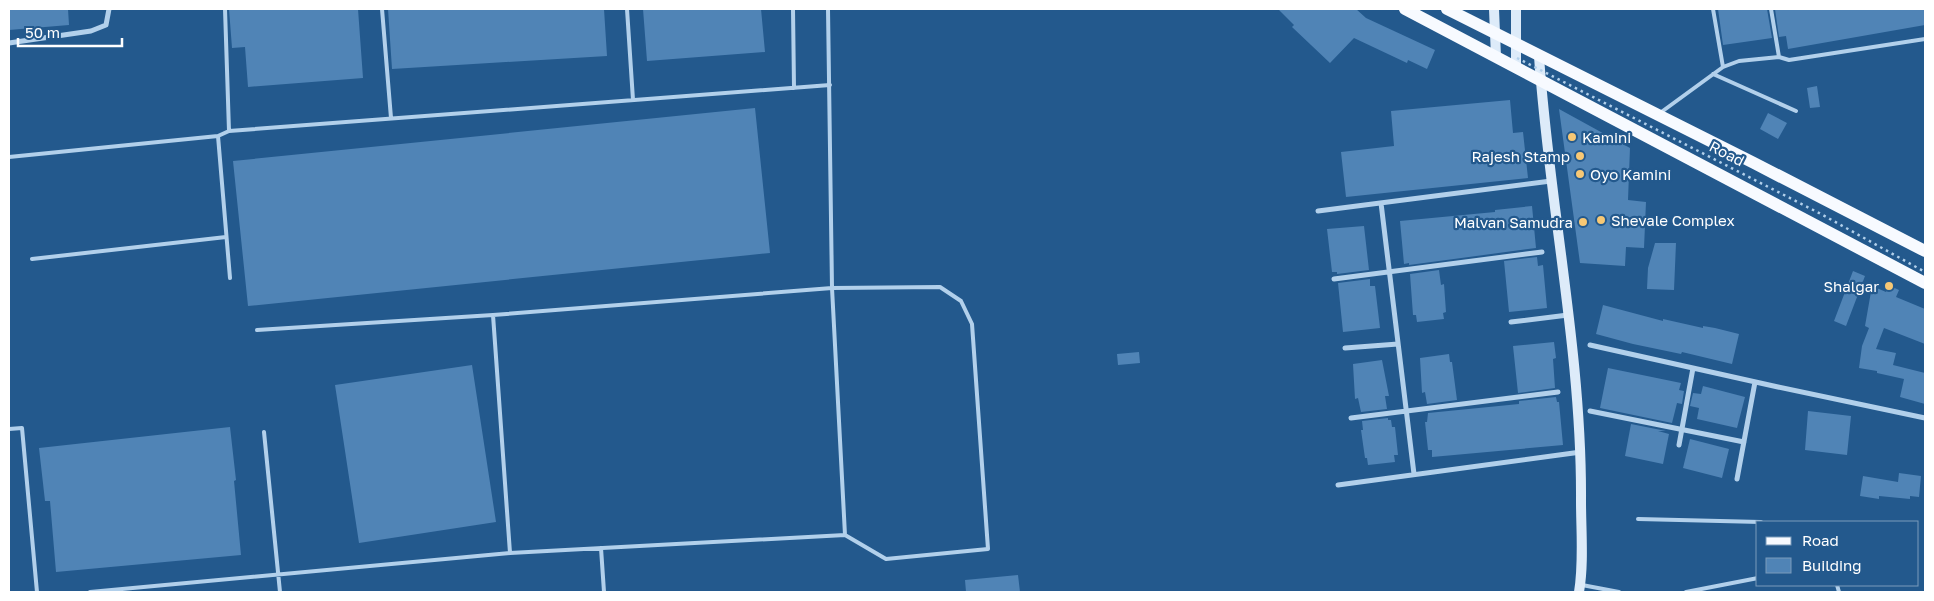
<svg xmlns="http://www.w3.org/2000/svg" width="1934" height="601" viewBox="0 0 1934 601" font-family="'Golos Text',sans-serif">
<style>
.building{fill:#5084b6}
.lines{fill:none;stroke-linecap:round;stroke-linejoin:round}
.lane{stroke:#b2d0eb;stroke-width:4}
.street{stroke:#b2d0eb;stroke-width:5}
.secondary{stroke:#ddebf9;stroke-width:10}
.primary{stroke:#f7faff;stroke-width:12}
.path-bridge{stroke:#b2d0eb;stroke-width:2.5;stroke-dasharray:2.5 4;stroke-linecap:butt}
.poi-dot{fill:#f7c875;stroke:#23598d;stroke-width:2}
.labels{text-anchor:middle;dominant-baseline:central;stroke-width:4.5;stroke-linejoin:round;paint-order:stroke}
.poi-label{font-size:15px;fill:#fff;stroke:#23598d;text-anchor:start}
.street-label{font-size:15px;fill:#fff;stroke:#23598d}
</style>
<rect width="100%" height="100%" fill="#23598d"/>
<path class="building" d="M9,9h59l1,16 -60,5z
M229,9h129l5,69 -115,9 -3,-40 -13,1z
M388,9h216l3,47 -215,13z
M643,9h118l4,43 -118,9z
M1278,9h78l10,9 69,32 -8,19 -19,-9 -1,3 -53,-25 -24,25 -38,-36 2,-2z
M1718,9h49l5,29 -49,7z
M1775,9h150v16l-137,24 -2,-13 -7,1z
M1817,86l3,21 -10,1 -3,-20z
M1510,100l3,33 10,-1 5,46 -182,19 -5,-45 53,-6 -3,-35z
M755,108l15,145 -522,53 -15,-145z
M1559,109l71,39 -2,52 18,2 -2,46 -18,-1 -1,19 -45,-3z
M1768,113l19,10 -9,16 -18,-10z
M1532,206l4,42 -127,17v-2l-5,1 -4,-43 95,-9v-2z
M1364,226l5,44 -32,4v-2h-5l-5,-43z
M1655,243h21l-2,47 -27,-1 1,-21z
M1537,257l1,9 5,-1 4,43 -38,4 -5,-51z
M1439,270l2,15 3,-1 2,28 -3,1 1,6 -27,3 -1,-7h-3l-3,-41z
M1853,271l12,5 -19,50 -12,-5z
M1370,279v7h5l5,42 -37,4 -5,-49z
M1888,285l11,5 -3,7 29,12v35l-41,-16 -8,21 20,4 -3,12 32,8v31l-25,-7 4,-18 -27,-6v-2l-18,-3 3,-22 7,-18 -4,-2 7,-40 14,6z
M1603,305l60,16v-2l40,9v-2l12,2 24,6 -7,30 -50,-12 -1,2 -48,-10 -37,-10z
M1554,342l2,16 -3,1 2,29 -37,5 -5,-47z
M1139,352l1,11 -22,2 -1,-11z
M1449,354l1,8h2l5,38 -30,4 -2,-12 -3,1 -2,-35z
M1382,360l7,36h-4l2,13 -26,3 -3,-14 -3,1 -2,-35z
M472,365l24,157 -137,21 -24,-158z
M1608,368l73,15 -2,7 5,1 -2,13 -5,-1 -5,20 -72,-15z
M1703,386l42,11 -8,31 -40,-9 2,-11 -9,-2 3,-13 8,1z
M1556,397l1,5h2l4,43 -131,12v-7h-4l-3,-28h2l1,-9 91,-9v-3z
M1808,411l43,5 -4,39 -42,-5z
M1388,418v2h3l1,7h3l3,28h-4l1,7 -27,3 -1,-7h-2l-4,-28h2l-1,-9z
M1631,424l35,7h-8l11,3 -6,30 -38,-8z
M230,427l6,53 -2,1 7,74 -185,17 -6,-71h-5l-6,-53z
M1690,439l39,10 -7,29 -39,-10z
M1899,473l22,3 -2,21 -9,-1v3l-31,-3v3l-19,-3 3,-20 35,6z
M1018,575l2,17h-54l-1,-12z"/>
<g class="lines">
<path class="lane" d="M225,9l4,122
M382,9l9,109
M627,9l6,91
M793,9l1,79
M828,9l4,279 13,247
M1713,9l10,58
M1771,9l8,48
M1713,74l83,37
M1660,113l63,-46 16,-6 40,-4 10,3 136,-21
M218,136l12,142
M9,157l209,-21 11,-5 601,-46
M32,259l194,-22
M493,315l17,238
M9,429l13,-1 15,164
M264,432l16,160
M1638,519l123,3
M601,548l3,44
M1582,585l37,7
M1837,585l2,7
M90,592l420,-39 335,-18 41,24 102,-10 -16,-225 -11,-23 -21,-14 -108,1 -339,27 -236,15
M1686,592l72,-14"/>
<path class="street" d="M9,43l82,-12 15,-6 3,-16
M1381,203l33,271
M1318,211l233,-30
M1334,279l208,-27
M1511,322l57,-7
M1590,345l188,42 147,31
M1345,348l53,-4
M1590,411l154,31
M1351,418l207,-26
M1679,445l14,-77
M1737,479l18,-97
M1338,485l243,-33"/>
<path class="secondary" d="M1494,9l2,48
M1539,56c10,149 43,296 42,445 0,30 3,62 -2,91
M1516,68v-59"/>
<path class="primary" d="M1405,9l520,274
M1447,9l307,154 171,88"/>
<path class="path-bridge" d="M1517,58l304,156 104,58"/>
</g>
<g class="poi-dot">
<circle cx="1572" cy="137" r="5"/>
<circle cx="1580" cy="156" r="5"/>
<circle cx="1580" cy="174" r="5"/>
<circle cx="1601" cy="220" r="5"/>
<circle cx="1583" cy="222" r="5"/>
<circle cx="1889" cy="286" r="5"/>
</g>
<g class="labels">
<g class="poi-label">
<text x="1582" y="137">Kamini</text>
<text x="1570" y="156" text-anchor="end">Rajesh Stamp</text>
<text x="1590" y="174">Oyo Kamini</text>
<text x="1611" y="220">Shevale Complex</text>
<text x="1573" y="222" text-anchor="end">Malvan Samudra</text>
<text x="1879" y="286" text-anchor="end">Shalgar</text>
</g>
<g class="street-label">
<text transform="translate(1727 153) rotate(27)">Road</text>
</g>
</g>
<rect width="1934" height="601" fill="none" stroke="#ffffff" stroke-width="20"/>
<rect x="1756" y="521" width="162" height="65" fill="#23598d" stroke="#7b9bbb"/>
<rect x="1766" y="537" width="25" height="8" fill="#f7faff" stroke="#7b9bbb"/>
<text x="1802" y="546" font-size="15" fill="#ffffff">Road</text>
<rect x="1766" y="558" width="25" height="15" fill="#5084b6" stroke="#7b9bbb"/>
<text x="1802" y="571" font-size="15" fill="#ffffff">Building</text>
<path d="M18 38v8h104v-8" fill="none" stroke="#ffffff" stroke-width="2.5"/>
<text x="25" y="38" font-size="15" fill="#ffffff" stroke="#23598d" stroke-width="4" paint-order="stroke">50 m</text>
</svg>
